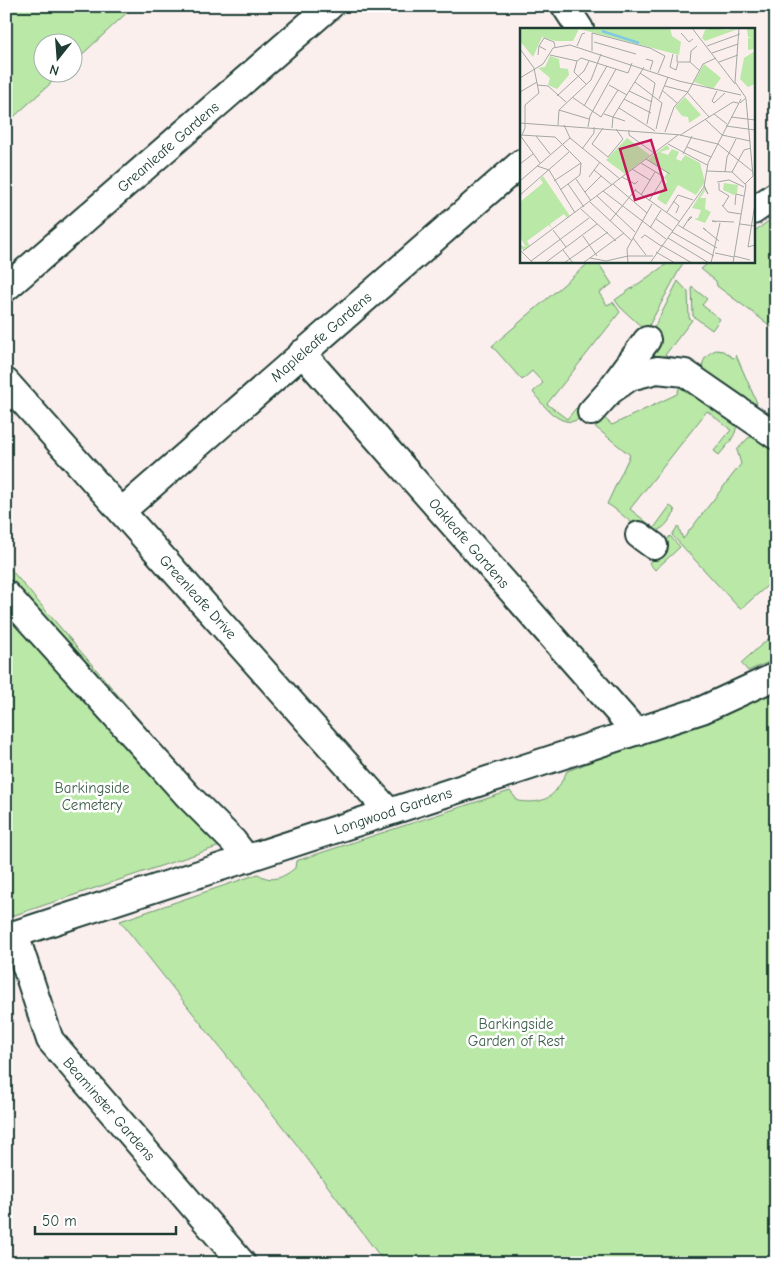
<svg xmlns="http://www.w3.org/2000/svg" width="782" height="1269" viewBox="0 0 782 1269" font-family="'Comic Neue',sans-serif">
<style>
.green{fill:#bae8a7;stroke:#6c926e}
.lines{fill:none;stroke-linecap:round;stroke-linejoin:round}
.minor-casing{stroke:#1f3d34;stroke-width:30}
.minor{stroke:#fff;stroke-width:26}
.labels{text-anchor:middle;dominant-baseline:central;stroke-width:5;stroke-linejoin:round;paint-order:stroke}
.street-label{font-size:15px;fill:#1f3d34;stroke:#fff}
.park-label{font-size:15px;fill:#3e5f4b;stroke:#fff}
.inset-river{fill:none;stroke:#81c9e2;stroke-width:2.5}
.inset-road{fill:none;stroke:#a3a8a4;stroke-width:1}
.view{fill:#c2185b;fill-opacity:0.15;stroke:#c2185b;stroke-width:2.5}
.inset-edge{fill:none;stroke:#1f3d34;stroke-width:2.5}
</style>
<rect width="100%" height="100%" fill="#fbefee"/>
<filter id="ink" filterUnits="userSpaceOnUse"><feTurbulence type="fractalNoise" baseFrequency=".02" numOctaves="2"/><feDisplacementMap in="SourceGraphic" scale="10" xChannelSelector="R" yChannelSelector="G"/><feConvolveMatrix kernelMatrix="1 2 1 2 8 2 1 2 1" color-interpolation-filters="sRGB"/></filter>
<g filter="url(#ink)">
<path class="green" d="M6,6h128l-61,57 -1,-21h-30v30l20,1 -56,51z
M776,216v106l-4,5 -55,-41 -1,-5 -15,-12 10,-8h42v-29z
M591,261h6l15,23 -13,9 8,12 6,-3 7,10 -73,92 20,15 9,-11 8,7c-19,19 -40,-8 -51,-23l10,-9 -11,-12 -10,9 -30,-34z
M671,261h13l-38,70 -26,-24 -5,-7z
M678,281l10,11 1,26 3,2 -30,39 -23,8 11,-31z
M692,287l15,12 -5,6 18,14 -8,11 -19,-14z
M716,350l7,1 10,7 3,-3 21,48 -7,3 -48,-35c0,-11 4,-17 14,-21z
M682,381l54,39c3,14 -8,24 -17,35l-5,-4 17,-21 -24,-19 -77,98 24,19 16,-22 4,3 1,4c-4,4 -8,12 -13,15 -19,13 -40,-17 -55,-24l23,-49 -36,-29 8,-10 10,9 65,-31z
M754,436l8,2 14,11v129l-34,30h-3l-67,-73 6,-9 5,13 58,-75 -4,-14 11,-12z
M670,536l10,11 -25,23 -6,-7z
M6,564l235,275 -235,79z
M776,632v27l-28,12 -7,-8z
M776,692v571h-391l-88,-118 -177,-224 138,-47c13,9 25,4 37,-6l1,-7 214,-70 8,10c29,4 37,-5 49,-30z"/>
<g class="lines">
<g class="minor-casing">
<path id="minor" d="M565,6l15,23
M753,211l23,-16
M6,288l324,-282
M302,353l334,379
M6,382l383,430
M613,386l34,-46
M591,412l19,-21 20,-14 27,-7 28,3 91,63
M122,511l399,-348
M639,535l15,11
M6,594l182,202 45,45 14,18
M15,934l35,106 192,223
M6,937l696,-227 74,-34"/>
</g>
<use href="#minor" class="minor"/>
</g>
</g>
<g class="labels">
<g class="street-label">
<text transform="translate(168 147) rotate(-41)">Greanleafe Gardens</text>
<text transform="translate(321 337) rotate(-41)">Mapleleafe Gardens</text>
<text transform="translate(469 543) rotate(49)">Oakleafe Gardens</text>
<text transform="translate(198 597) rotate(48)">Greenleafe Drive</text>
<text transform="translate(393 811) rotate(-18)">Longwood Gardens</text>
<text transform="translate(109 1109) rotate(49)">Beaminster Gardens</text>
</g>
<g class="park-label">
<text x="92" y="788">Barkingside<tspan x="92" dy="17">Cemetery</tspan></text>
<text x="516" y="1024">Barkingside<tspan x="516" dy="17">Garden of Rest</tspan></text>
</g>
</g>
<g transform="translate(520 28)">
<rect width="235" height="235" fill="#fbefee"/>
<path d="M0,0h150l2,8 9,6 -2,13 -100,-26 -6,12h-18l-13,-4 -9,20 -13,-16zM193,0l13,2 12,-1 -33,12 -3,-3 3,-8zM227,0h8v21l-7,1v-12h4l-4,-1zM235,23v33l-7,3 -8,-8 4,-21zM30,28l9,3 1,9 8,1 1,6 -12,14 -9,-4 2,-7 -12,-10 7,-1zM184,36l17,14 -8,11 -19,-7zM165,69l16,18 -12,8 -1,-6 -6,-1 -7,-9zM107,110l23,17 -25,19 -19,-14zM147,117l3,4 -10,3 8,3 4,-6 7,3 -3,7 5,2 4,-6 15,8 5,19 -9,13 -18,-10 -12,20 -9,-6 10,-18 -3,-3 3,-5 -20,-13zM23,148l27,40 -3,2 -3,-4 -14,10 2,5 -3,-4 -22,16 3,5 -6,4 -4,-2v-3l6,2 -6,-10v-35l23,-19 -3,-4zM204,155l14,2 -1,8 -3,2 -11,-5zM184,160l1,3 -5,7h6l-1,11 6,3 -6,11 -11,-4 4,-1 3,-8 -9,-2z" fill="#bae8a7"/>
<path class="inset-river" d="M82,3l37,12"/>
<path class="inset-road" d="M172,0l43,56M219,0l-4,54 11,16 -6,5M161,5l8,9 4,-3M74,14l42,12M19,18l5,-8 10,4 1,5M57,18l5,-12 3,-1M187,18l33,-12M0,21l14,19 5,25 -14,12v23l-3,7M72,23v-18l58,15 15,8 -7,17M192,25l26,-9M153,26l-3,13 6,3 2,-7M18,27l1,-9 7,4M30,27l27,6M157,27v7h13l10,9M126,31l7,2 -3,9M57,33l4,-3 47,15 4,-10M57,33l-3,11 12,12M170,34l1,-11 6,-5M199,34l19,-7M120,45l15,10 -8,41M0,50l23,-14 10,-16 17,-3 109,36 62,14M115,54l27,21 -6,26M17,57l11,1 18,16M89,57l18,10M145,58l23,6M109,63l23,11M143,63l14,12M197,63l-5,10 2,2 11,-10M0,64l17,-10M167,64l22,25M37,68l27,-25 5,-10M52,69l29,20 17,-27M104,71l27,14M139,71l9,-22M64,78l23,-40M99,80l36,23M39,82l30,9M84,86l21,7M194,86l13,10M211,89l24,3M185,91l17,16M0,95l162,12M38,97l1,-15 32,-30 10,-26M44,97l6,13 50,41M206,98l29,4M68,99l2,-11 26,-47M92,100l1,-11 31,-50M109,102v5l25,18M145,104l9,-25 14,-15 15,-28 13,-6M162,106l51,-32 5,1M0,107l35,2 26,26 -1,12 -20,15M0,107l20,28M160,107l38,9 34,27M202,107l28,6M16,108l14,18M72,116l16,13 15,-18 -7,-10M72,116l11,-16M148,116l39,21M167,119l24,10M62,121l12,-16v-6M163,126l9,-18M126,131l24,15M121,135l23,14 -15,24M0,136l13,-10M17,138l12,4 26,43M112,141l18,11M74,142l18,15M187,143l25,1 14,13 -13,78M205,144l2,-15 9,-18M212,144l12,-22 7,-2M69,149l11,-15M102,149l13,7 3,-3M56,151l15,22M0,153l50,-43M34,153l27,-18M197,154l12,-2 15,7M199,155v7l10,6 -6,10M48,156l16,23M93,156l34,29M225,156l8,-8 -7,-77M184,159l4,7 -4,-9M115,162l45,32M83,163l63,48M65,164l16,-16M0,167l49,-43M121,167l14,-23M77,168l38,36M153,173l6,5 -3,7M70,174l42,39M235,176l-7,43 7,-2M202,177l6,7 13,2M215,177l1,-11 8,2M61,181l35,32M147,184l11,-17 15,5M136,191l17,12M90,193l26,-32M196,194l-4,-1 22,1M220,196l15,2M158,197l39,23M130,200l11,-18M163,200l7,-11h2l-4,4M33,202l13,17M186,202l-3,-2 16,13M152,204l42,24M63,208l14,20M113,210l13,17M121,210l4,-3 16,11M148,210l41,25M141,217l31,18M0,222l13,13M43,222l10,13M3,223l155,-116M136,224l19,11M195,225l19,4M214,228l16,4M70,230l16,3 22,-5h25M11,233l58,-43M25,235l52,-39M44,235l44,-31M63,235l41,-30M108,235l-1,-14 25,-45M130,235l54,-76 4,-24 33,-64M191,235l9,-40"/>
<path class="view" d="M131,112l15,50 -31,10 -15,-51z"/>
<rect width="235" height="235" class="inset-edge"/>
</g>
<rect width="782" height="1269" fill="none" stroke="#fff" stroke-width="25"/>
<rect x="12" y="12" width="757" height="1244" fill="none" stroke="#1f3d34" stroke-width="2" filter="url(#ink)"/>
<g transform="translate(58 58) rotate(197)"><circle r="24" fill="#ffffff" stroke="#a5b1ae"/>
<path d="M0-4L9 19L0 12L-9 19Z" fill="#1f3d34"/>
<text y="-8" font-size="14" font-weight="bold" text-anchor="middle" fill="#1f3d34">N</text>
</g>
<path d="M35 1226v8h141v-8" fill="none" stroke="#1f3d34" stroke-width="2.5"/>
<text x="42" y="1226" font-size="15" fill="#1f3d34" stroke="#ffffff" stroke-width="4" paint-order="stroke">50 m</text>
</svg>
